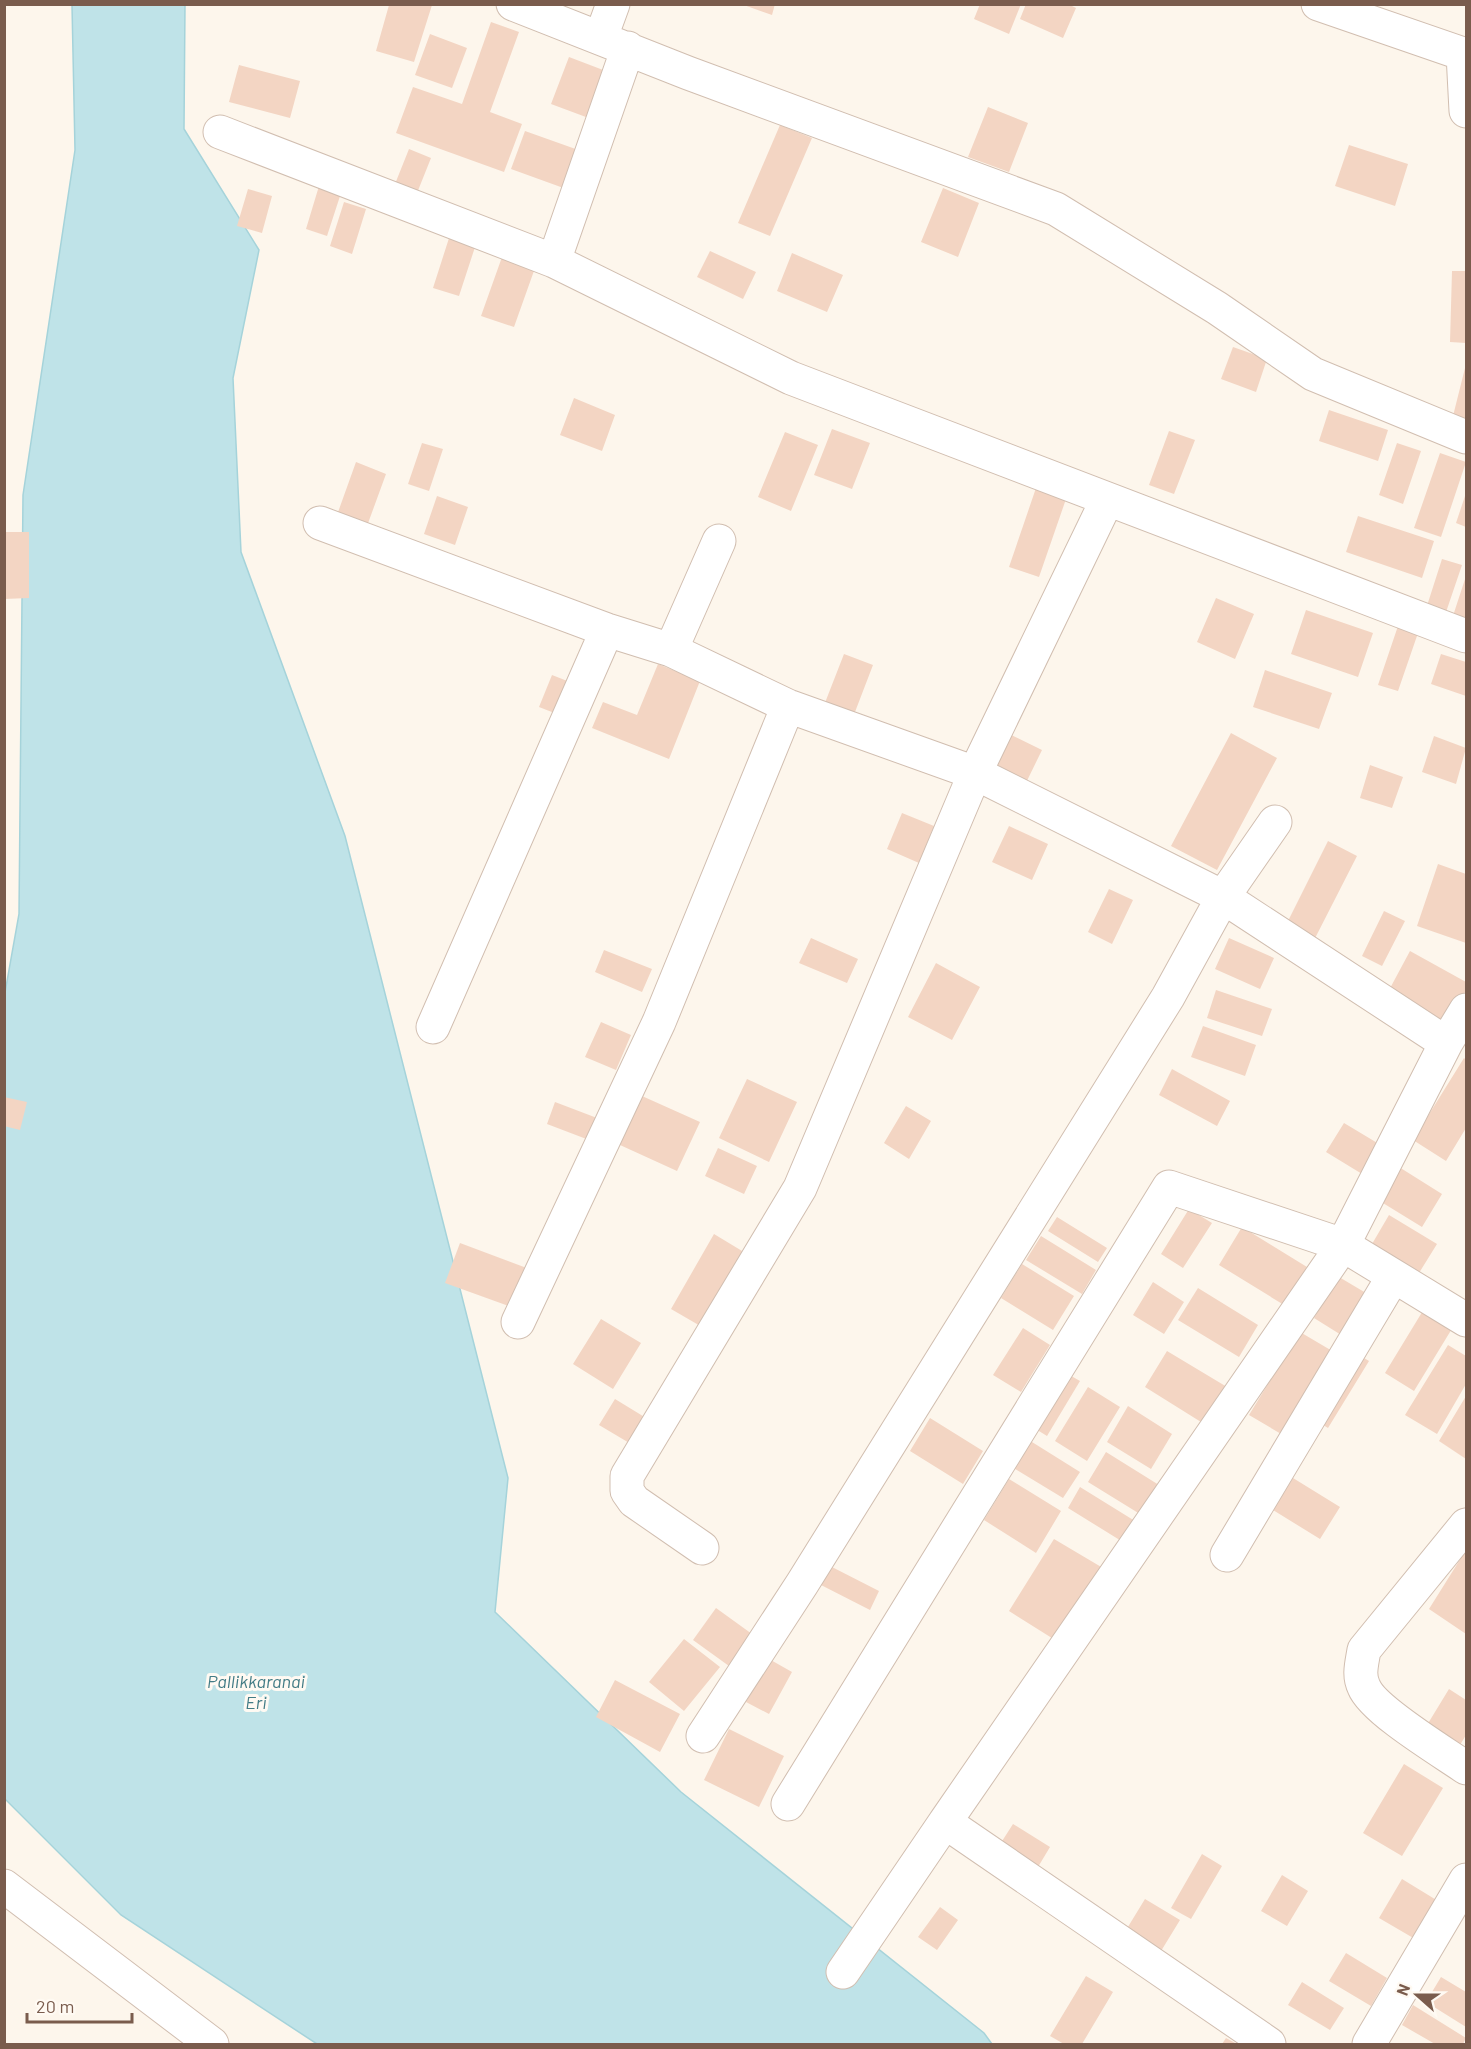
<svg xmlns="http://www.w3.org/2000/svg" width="1471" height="2049" viewBox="0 0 1471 2049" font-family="Barlow,sans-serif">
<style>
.water{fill:#bfe3e8;stroke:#a5d3da;stroke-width:1.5}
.building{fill:#f3d5c3}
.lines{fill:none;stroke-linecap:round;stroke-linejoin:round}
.minor-casing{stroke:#d1beb0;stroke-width:35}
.minor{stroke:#fff;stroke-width:33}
.labels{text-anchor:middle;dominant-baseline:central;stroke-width:6;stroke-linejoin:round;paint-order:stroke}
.water-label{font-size:18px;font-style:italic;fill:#437c86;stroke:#fffaf3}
</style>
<rect width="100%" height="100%" fill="#fdf6ec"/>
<path class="water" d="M72,5h113l-1,124 75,121 -26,128 8,174 104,284 163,642 -13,134 186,180 303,241 8,11h-675l-196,-129 -116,-116 -1,-801 15,-84 4,-419 52,-345z"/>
<path class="building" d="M741,4h34l-3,11z
M980,4h41l-12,30 -35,-15z
M1026,4h42l8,4 -13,30 -43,-19z
M389,5h43l-18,57 -38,-11z
M491,22l28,10 -29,80 32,12 -18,48 -108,-39 17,-46 49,17z
M430,34l37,14 -15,40 -37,-13z
M569,57l42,16 -17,47 -43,-16z
M239,65l61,16 -10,37 -61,-16z
M988,107l40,16 -19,49 -41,-15z
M780,125l32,13 -42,98 -32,-13z
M525,131l59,21 -15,38 -58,-21z
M1349,145l59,19 -13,42 -60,-20z
M409,149l22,9 -18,45 -22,-9z
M319,186l22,7 -14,43 -21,-7z
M943,188l36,15 -21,54 -37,-15z
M248,189l24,7 -10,37 -25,-7z
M344,202l22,7 -14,45 -22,-8z
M450,235l26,9 -17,52 -26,-8z
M710,251l46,21 -13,27 -46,-22z
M792,253l51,22 -16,37 -50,-21z
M502,257l33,11 -21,59 -33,-11z
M1452,271h14v72l-16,-1z
M1233,347l34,12 -11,33 -35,-13z
M1466,364v59l-14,-3z
M574,398l41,17 -13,36 -42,-16z
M1329,410l59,20 -10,31 -59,-20z
M832,429l38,14 -18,46 -38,-14z
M1169,431l26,9 -21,54 -25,-9z
M785,432l33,13 -27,66 -33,-14z
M422,443l21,6 -14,42 -21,-7z
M1397,443l24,8 -18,53 -24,-9z
M1440,453l26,9 -25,75 -27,-9z
M356,462l30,12 -19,52 -30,-11z
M1036,488l30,11 -27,78 -30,-10z
M1466,493v34l-10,-4z
M437,496l31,11 -13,38 -31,-11z
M1358,516l76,25 -12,37 -76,-26z
M4,532h25v66l-25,1z
M1442,559l20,6 -18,53 -19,-6z
M1466,576v55l-16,-6z
M1216,598l38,16 -19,45 -38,-17z
M1306,610l67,23 -15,44 -67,-23z
M1398,626l20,7 -20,58 -20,-6z
M844,654l29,11 -23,60 -29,-12z
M1441,654l25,8v34l-35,-12z
M658,664l42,17 -31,78 -77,-31 11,-26 34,13z
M1265,670l67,23 -13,36 -66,-22z
M552,675l23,9 -13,32 -23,-9z
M1005,732l37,18 -20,41 -36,-18z
M1231,733l46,25 -60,112 -46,-24z
M1434,736l32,12 -10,36 -34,-12z
M1370,765l33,12 -11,31 -32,-10z
M902,813l32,13 -15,37 -32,-14z
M1009,826l39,18 -16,36 -40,-18z
M1328,841l29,15 -48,94 -28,-15z
M1438,864l28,10v69l-49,-17z
M1109,889l24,11 -21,44 -24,-12z
M1384,911l21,10 -23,45 -20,-10z
M811,938l47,21 -11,24 -48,-20z
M1229,938l45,20 -14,31 -45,-20z
M604,950l48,19 -10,23 -47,-20z
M1410,951l56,31v8l-18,35 -60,-33z
M936,963l44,24 -28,53 -44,-23z
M1216,990l56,19 -10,27 -55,-18z
M601,1022l30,13 -15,35 -31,-13z
M1203,1026l53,19 -11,31 -54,-19z
M1464,1058l2,2v68l-20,33 -33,-21z
M1172,1069l58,32 -13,25 -58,-31z
M747,1079l50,23 -28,60 -50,-24z
M642,1096l58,26 -23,49 -57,-26z
M4,1097l23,5 -7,28 -16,-4z
M555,1102l42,16 -8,22 -42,-16z
M906,1106l25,15 -22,38 -25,-16z
M1344,1123l40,24 -17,30 -41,-25z
M718,1148l39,18 -13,28 -39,-18z
M1399,1167l43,27 -20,33 -44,-27z
M1189,1209l23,14 -29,45 -22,-14z
M1389,1215l48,29 -18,29 -47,-29z
M1057,1217l50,31 -9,14 -50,-31z
M1242,1227l65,40 -23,38 -65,-40z
M714,1234l38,23 -43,74 -38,-22z
M1041,1236l55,34 -14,24 -56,-34z
M460,1243l72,27 -15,39 -72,-26z
M1022,1264l52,32 -21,34 -52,-32z
M1339,1277l32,19 -25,42 -32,-20z
M1153,1282l31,20 -20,32 -31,-19z
M1198,1288l60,37 -19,32 -61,-37z
M1424,1309l29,18 -39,64 -29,-18z
M601,1319l40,24 -28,46 -40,-25z
M1023,1328l27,17 -29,47 -28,-17z
M1300,1332l39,23 -51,83 -39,-23z
M1448,1345l18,11v28l-29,50 -32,-19z
M1167,1351l65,39 -23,37 -64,-40z
M1354,1352l15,9 -41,67 -15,-9z
M1059,1369l21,12 -33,55 -21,-13z
M1088,1387l32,20 -33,54 -32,-20z
M1466,1396v63l-27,-18z
M615,1399l36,22 -15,26 -37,-22z
M1128,1406l44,28 -21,35 -44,-27z
M930,1418l53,33 -20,33 -53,-33z
M1024,1437l56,35 -17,26 -56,-34z
M1106,1452l61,38 -19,29 -60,-37z
M1293,1478l47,29 -20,32 -47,-29z
M1009,1479l52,32 -25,42 -52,-33z
M1080,1487l63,39 -12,21 -63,-39z
M1054,1539l54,32 -45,74 -54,-34z
M1466,1550v84l-37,-25z
M830,1566l49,25 -9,19 -49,-25z
M716,1608l36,26 -23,32 -36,-26z
M684,1639l36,28 -36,44 -35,-29z
M769,1659l23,13 -23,42 -23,-12z
M615,1680l65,34 -20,38 -64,-35z
M1449,1689l17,11v35l-9,15 -33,-20z
M729,1729l55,27 -25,51 -55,-27z
M1404,1764l39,24 -41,68 -39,-23z
M1013,1824l37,23 -15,25 -38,-23z
M1202,1854l20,12 -31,53 -20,-11z
M1282,1875l26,16 -21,35 -26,-15z
M1402,1879l36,22 -23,38 -36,-21z
M1145,1899l35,21 -22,36 -35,-21z
M940,1907l18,13 -21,30 -19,-13z
M1346,1953l41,25 -16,28 -42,-25z
M1086,1976l27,16 -31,52h-18l-14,-8z
M1441,1977l25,15v35l-40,-25z
M1302,1982l42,26 -14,22 -42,-25z
M1413,2005l53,33 -3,6h-28l-33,-19z
M1226,2038l11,6h-15z"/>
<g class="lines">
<g class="minor-casing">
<path id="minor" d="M513,4l175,69 368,136 161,99 96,66 153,63
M1318,4l148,51
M601,37l12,-33
M1463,54l3,57
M220,132l334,129 237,117 675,258
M554,261l74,-213
M1107,500l-132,273 248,124 223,146
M320,523l287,107 64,20 117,56 187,67 -175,415 -173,288v15l7,10 68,47
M671,650l48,-109
M433,1027l174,-397
M518,1322l141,-300 129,-316
M1466,1525l-102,125c-2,13 -6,25 0,37 9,23 79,65 102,81
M1227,1555l166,-278
M703,1736l99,-152 366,-587 55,-100 52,-75
M788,1804l381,-617 174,58 123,75
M4,1886l208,158
M843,1972l102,-150
M1269,2044l-324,-222 398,-577 103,-202 20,-33
M1369,2044l97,-164"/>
</g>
<use href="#minor" class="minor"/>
</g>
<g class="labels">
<g class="water-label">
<text x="256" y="1681">Pallikkaranai<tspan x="256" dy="21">Eri</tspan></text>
</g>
</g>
<rect width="1471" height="2049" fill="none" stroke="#7a5c4d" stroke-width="12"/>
<g transform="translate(1417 1995) rotate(291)" stroke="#fffaf3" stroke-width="4.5" paint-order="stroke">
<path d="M0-4.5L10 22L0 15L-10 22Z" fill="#7a5c4d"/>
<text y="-9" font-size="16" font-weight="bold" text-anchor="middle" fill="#7a5c4d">N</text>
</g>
<path d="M27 2013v9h105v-9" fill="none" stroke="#7a5c4d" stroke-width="3"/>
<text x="36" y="2013" font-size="18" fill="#7a5c4d" stroke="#fffaf3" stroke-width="4.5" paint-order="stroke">20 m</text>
</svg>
